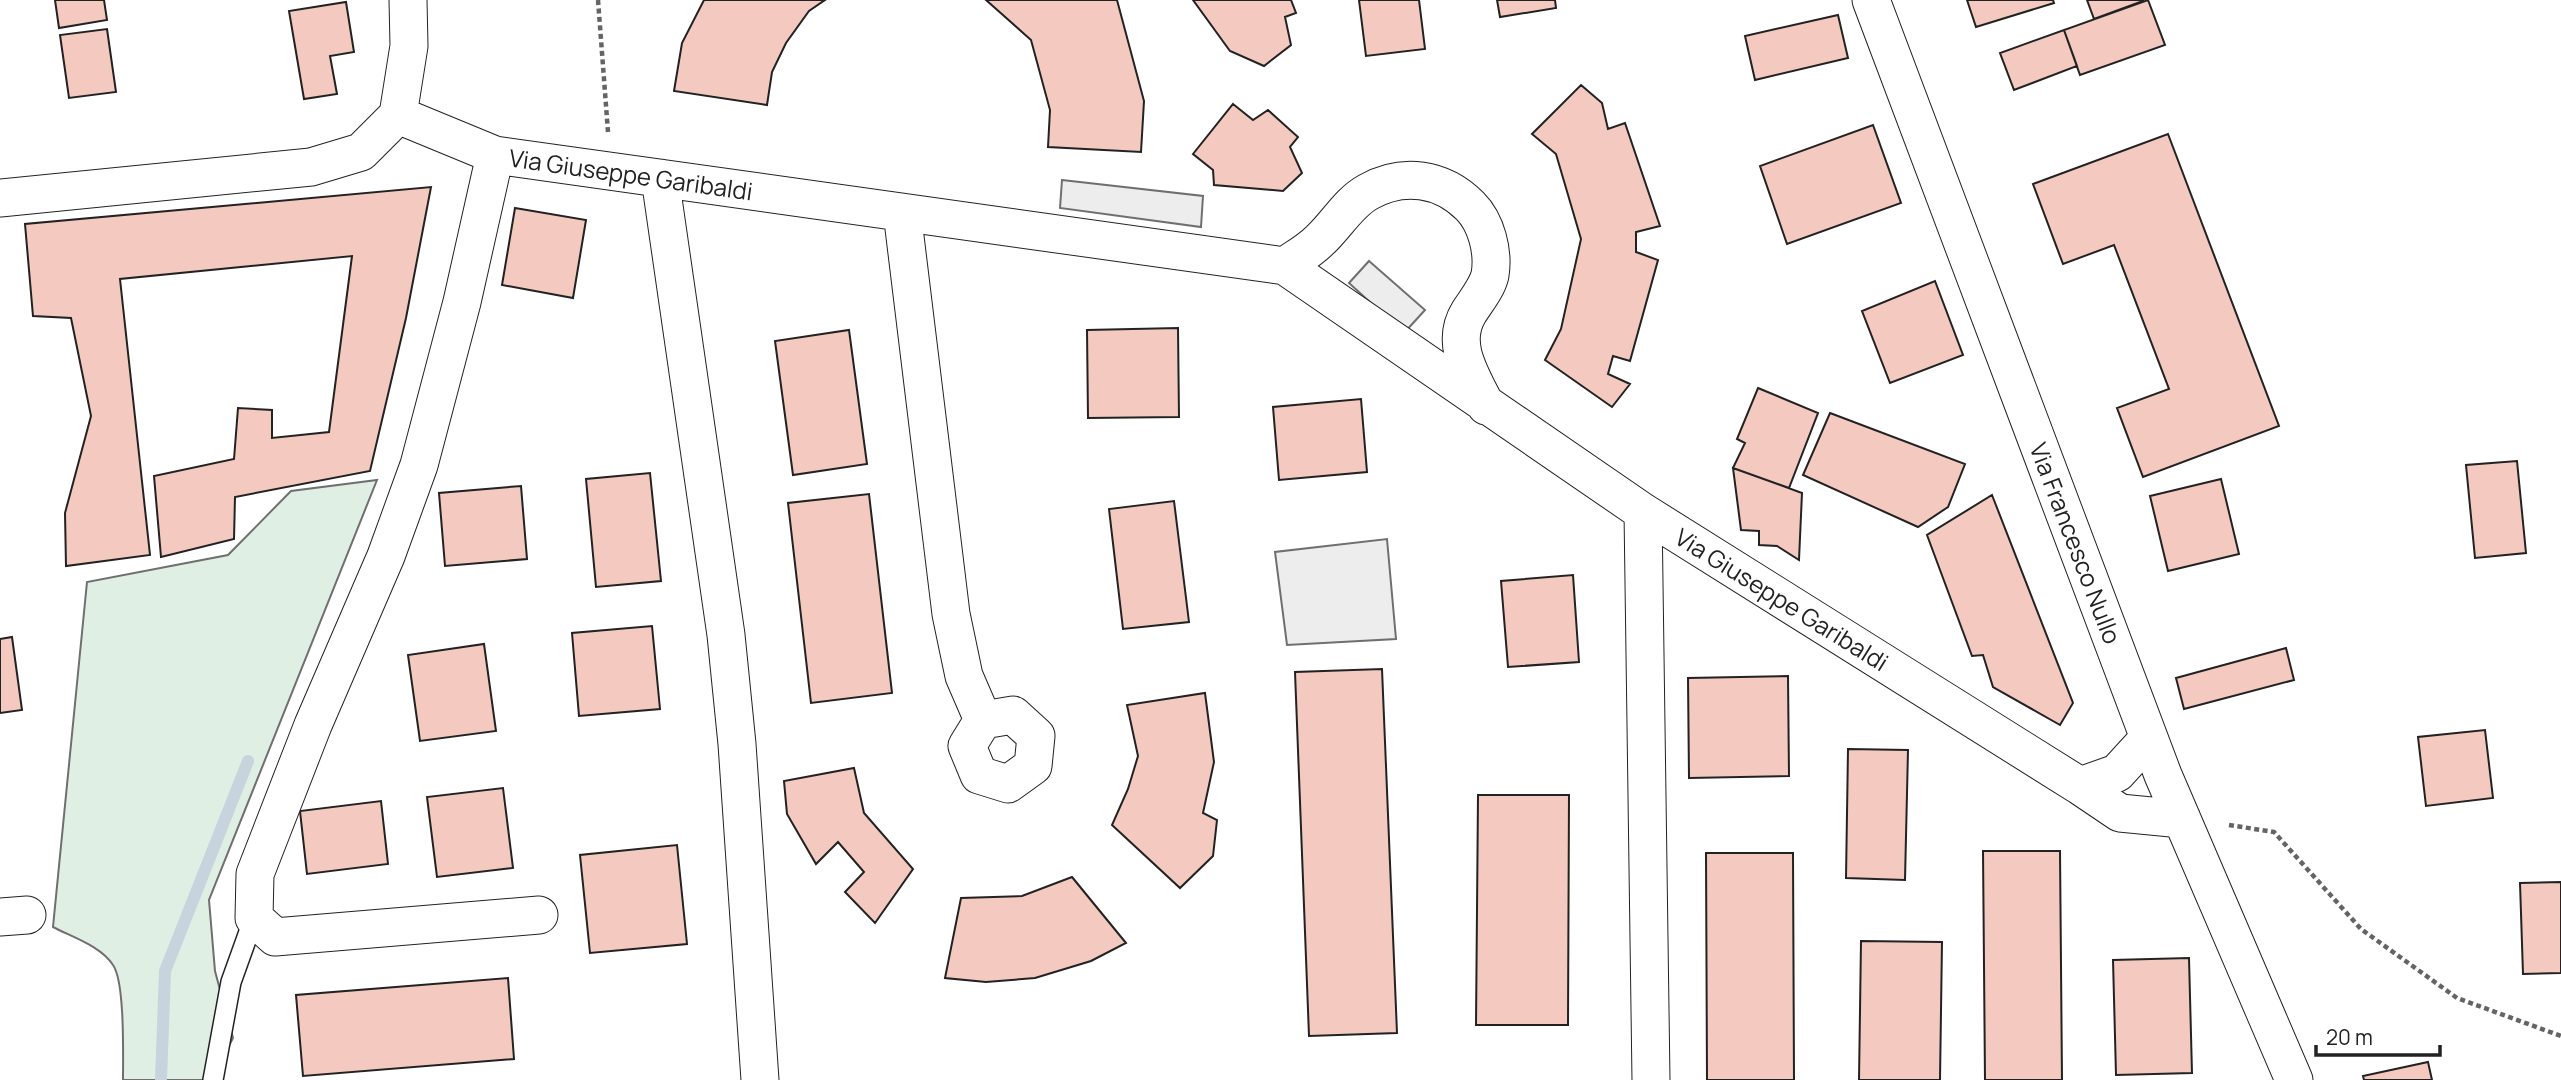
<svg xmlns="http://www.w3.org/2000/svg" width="2561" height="1080" viewBox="0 0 2561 1080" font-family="Manrope,sans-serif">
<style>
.green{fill:#e0efe3;stroke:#6f6f6f;stroke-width:2}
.parking{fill:#ededed;stroke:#6f6f6f;stroke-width:2}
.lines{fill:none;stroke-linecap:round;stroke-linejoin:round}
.stream{stroke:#c7d3dd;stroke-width:12}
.building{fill:#f3c9c0;stroke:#222;stroke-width:2}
.lane-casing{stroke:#222;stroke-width:22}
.street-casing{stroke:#222;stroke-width:39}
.path{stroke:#646464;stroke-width:4.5;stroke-dasharray:5 3.5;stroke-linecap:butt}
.lane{stroke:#fff;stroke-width:19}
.street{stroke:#fff;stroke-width:37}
.labels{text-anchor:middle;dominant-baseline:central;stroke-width:5;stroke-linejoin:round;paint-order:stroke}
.street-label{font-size:24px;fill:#222;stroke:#fff}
</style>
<rect width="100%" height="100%" fill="#fff"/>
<path class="green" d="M377,480l-168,420 6,71 18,67 -21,42h-89c0,-24 2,-98 -10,-115 -12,-19 -41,-28 -60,-38l34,-345 141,-27 63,-64z"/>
<path class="parking" d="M1062,180l141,16 -2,31 -141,-19z
M1369,261l56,49 -21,23 -55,-50z
M1387,539l9,100 -109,6 -12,-93z"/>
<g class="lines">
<path class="stream" d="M161,1080l4,-109 83,-210"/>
</g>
<path class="building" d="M55,0h49l3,20 -48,8z
M704,0h121l-16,11 -23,32 -14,29 -5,33 -93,-14 8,-48z
M986,0h131l27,101 -3,51 -93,-5 2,-37 -19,-70z
M1193,0h98l5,13 -11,4 6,28 -27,21 -34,-15z
M1359,0h60l6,49 -59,7z
M1497,0h58l1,8 -56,9z
M1967,0h86l1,3 -78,24z
M2087,0h55l1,1 -49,18z
M2148,0l17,45 -85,30 -16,-45z
M346,2l8,50 -24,4 7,38 -33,5 -15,-88z
M1838,15l10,43 -93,22 -10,-44z
M107,29l9,63 -47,6 -9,-63z
M2064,30l13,36 -63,24 -14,-37z
M1581,85l21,18 6,26 17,-6 35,103 -24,6v20l22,8 -28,101 -17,-5 -5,18 22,10 -18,23 -67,-47 16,-31 20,-90 -25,-85 -24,-20z
M1233,104l20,16 15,-10 30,27 -8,10 12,26 -19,18 -69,-6 -1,-15 -20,-16z
M1873,125l28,78 -114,41 -27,-78z
M2168,134l111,292 -136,51 -26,-69 52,-19 -55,-144 -51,19 -30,-80z
M431,187l-25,131 -36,153 -135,26 -1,42 -73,18 -7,-81 80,-17 4,-51 34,2v28l57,-6 23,-176 -232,23 30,276 -84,11 -1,-53 26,-97 -20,-98 -38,-2 -8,-92z
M515,208l71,12 -13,78 -71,-13z
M1935,281l28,74 -73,28 -28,-72z
M1178,328l1,89 -91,1 -1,-88z
M849,330l18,134 -74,11 -18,-134z
M1758,388l60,25 -29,75 -56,-20 12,-25 -8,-4z
M1361,399l6,73 -88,8 -6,-73z
M1830,413l135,51 -17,43 -30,20 -115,-52z
M2517,461l9,92 -51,5 -9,-93z
M1733,468l69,25 -3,67 -22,-14 -18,-1v-14l-18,-1z
M650,473l11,108 -65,6 -10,-108z
M2221,479l18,75 -71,17 -18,-75z
M521,486l6,73 -82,7 -6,-73z
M869,494l23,199 -81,10 -23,-200z
M1992,495l81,208 -13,22 -67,-38 -10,-32 -11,1 -45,-121z
M1174,501l15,121 -66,7 -14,-120z
M1573,575l6,87 -71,5 -7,-86z
M652,626l8,83 -81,7 -7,-83z
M12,637l10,73 -22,3v-74z
M484,644l12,87 -76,10 -12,-86z
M2286,648l8,32 -110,29 -8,-31z
M1382,669l15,364 -88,3 -14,-364z
M1788,676l1,100 -100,2 -1,-100z
M1205,693l9,69 -11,51 14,7 -4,36 -33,32 -68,-63 16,-36 10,-33 -11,-51z
M2485,730l8,68 -67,8 -8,-69z
M1848,749l60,1 -3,130 -59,-2z
M854,768l10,45 49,56 -38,54 -30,-31 19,-20 -26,-30 -22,22 -29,-50 -3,-33z
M503,788l10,80 -76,9 -10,-80z
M1478,795h91l-1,230h-92z
M381,801l7,63 -81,10 -7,-63z
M677,845l10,99 -97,9 -10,-98z
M1983,851h77l2,229h-77z
M1706,853h87l1,227h-87z
M1072,877l54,66 -35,18 -56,17 -49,4 -41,-4 16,-80 61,-2z
M2561,882v91l-38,1 -3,-91z
M1861,941l81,1 -2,138h-81z
M2189,958l3,115 -76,2 -3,-115z
M508,978l6,81 -211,17 -7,-81z
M2428,1062l4,18h-68l-1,-4z"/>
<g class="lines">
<g class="lane-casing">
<path id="lane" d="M213,1080l18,-98 23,-64"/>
</g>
<g class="street-casing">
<path id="street" d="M1871,0l292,775 131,305
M398,115l11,-69 -1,-46
M495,155l-33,147 -43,163 -33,91 -73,169 -58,149 -1,44 21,19 264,-22
M660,178l66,457 11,109 23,336
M0,198l311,-31 50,-15 37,-37 97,40 790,111 358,246 437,274
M902,212l49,402 13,62 19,44
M1285,266c11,-8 24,-15 34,-25 17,-15 29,-38 49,-49 35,-20 74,-14 102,14 16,16 24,45 20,69 -3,13 -14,26 -21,37 -20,32 3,65 17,94
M1643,512l8,568
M1013,715l23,21 -3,30 -25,18 -29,-9 -12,-29 16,-26z
M2149,738l-32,35 -37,13 40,27 62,6
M0,917l27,-2"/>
</g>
<path class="path" d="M598,0l10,132
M2229,825l45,7 87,97 96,69 104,38"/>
<use href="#lane" class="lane"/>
<use href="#street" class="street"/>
</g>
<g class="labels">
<g class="street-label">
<text transform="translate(631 174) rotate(8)">Via Giuseppe Garibaldi</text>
<text transform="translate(2076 543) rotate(69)">Via Francesco Nullo</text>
<text transform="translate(1782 599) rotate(32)">Via Giuseppe Garibaldi</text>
</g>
</g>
<path d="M2316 1045v10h124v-10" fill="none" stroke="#222222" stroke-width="3.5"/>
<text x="2326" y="1045" font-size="21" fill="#222222" stroke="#ffffff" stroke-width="5" paint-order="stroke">20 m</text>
</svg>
